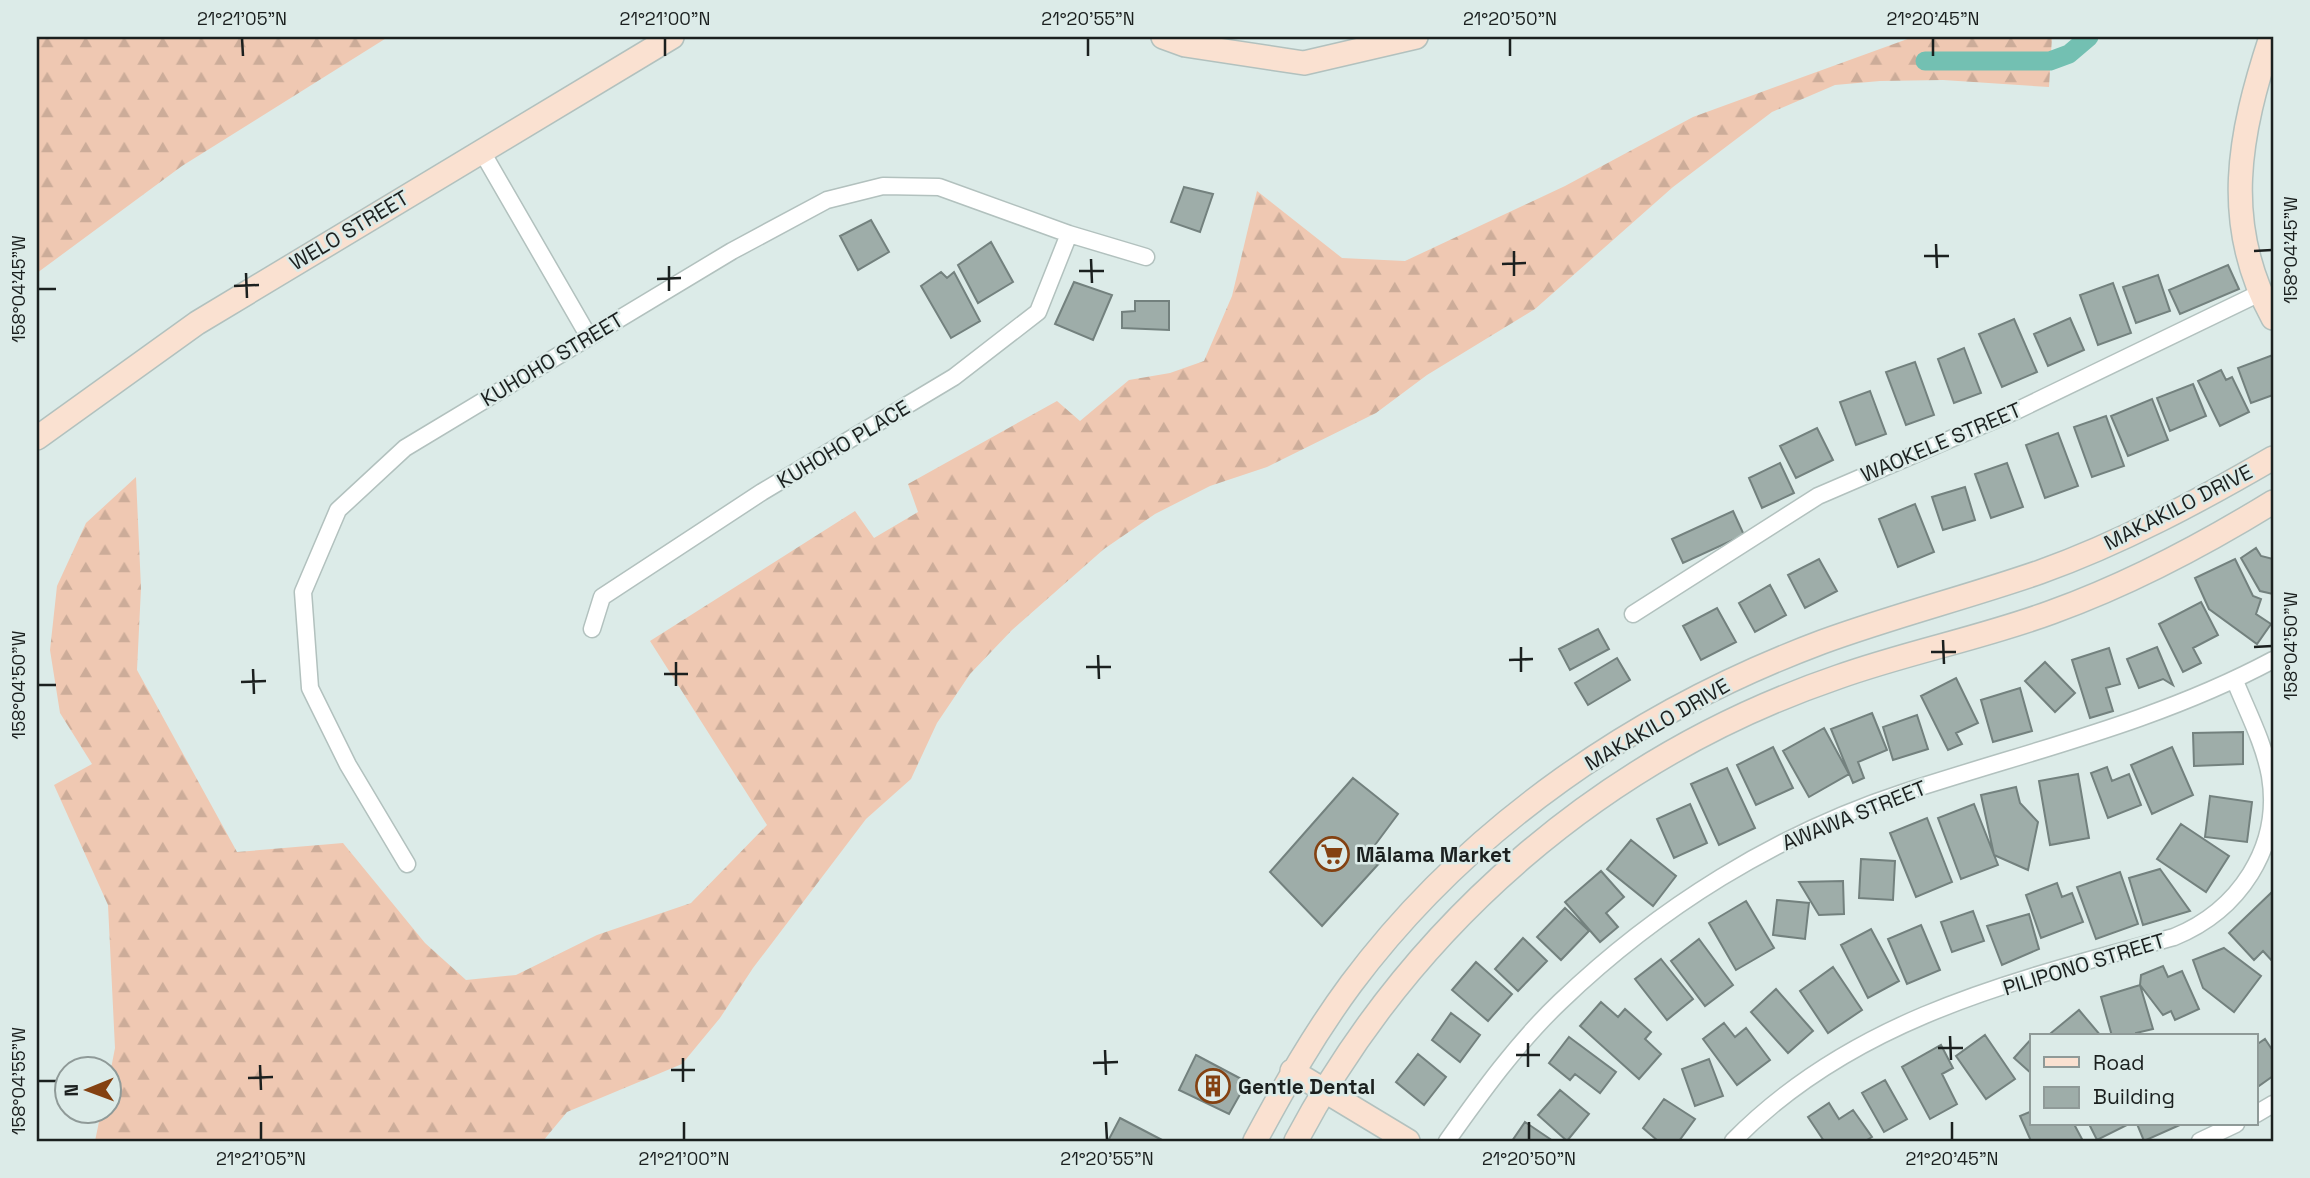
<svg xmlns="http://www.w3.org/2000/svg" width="2310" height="1178" viewBox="0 0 2310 1178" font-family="'Space Grotesk',sans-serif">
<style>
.forest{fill:url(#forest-firs)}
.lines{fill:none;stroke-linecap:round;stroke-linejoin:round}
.canal{stroke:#73c0b2;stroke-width:19}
.building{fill:#9eada9;stroke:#73817e;stroke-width:2}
.street-casing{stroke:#b2c1be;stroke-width:19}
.secondary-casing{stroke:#b2c1be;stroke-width:26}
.street{stroke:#fff;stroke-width:16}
.secondary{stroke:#fae1d1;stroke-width:23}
.ticks{fill:none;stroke:#1b201f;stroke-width:2.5}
.labels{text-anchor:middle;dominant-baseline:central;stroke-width:5;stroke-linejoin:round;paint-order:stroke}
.street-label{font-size:21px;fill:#1b201f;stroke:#dcebe8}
.poi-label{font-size:21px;font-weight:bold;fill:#1b201f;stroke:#dcebe8;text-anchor:start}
.neatline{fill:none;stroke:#1b201f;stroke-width:2.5}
.ticks-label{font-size:18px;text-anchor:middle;fill:#1b201f}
</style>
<defs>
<pattern id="forest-firs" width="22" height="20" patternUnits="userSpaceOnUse" patternTransform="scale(1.75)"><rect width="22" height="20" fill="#efc8b2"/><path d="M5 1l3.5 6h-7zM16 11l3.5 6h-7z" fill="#ccac99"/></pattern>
</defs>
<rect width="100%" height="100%" fill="#dcebe8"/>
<path class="forest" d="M37,37h351l-206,129 -145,107z
M1913,37h139l-3,50 -106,-7 -63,1 -45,4 -63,27 -99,75 -138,122 -108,66 -51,38 -109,54 -57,19 -55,28 -51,35 -92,81 -42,44 -33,49 -26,56 -45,40 -113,149 -33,50 -38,46 -115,48 -24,29h-448l6,-29h7l1,-33 6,-31 -7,-143 -54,-120 38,-21 -32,-51 -10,-63 7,-64 29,-63 50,-46 5,111 -4,82 100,182 106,-9 82,100 41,37 50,-5 81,-40 94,-32 76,-78 -117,-184 205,-130 19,27 44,-26 -10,-28 149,-83 23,20 49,-41 41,-7 34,-12 28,-65 25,-105 85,67 63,3 160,-75 128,-69z"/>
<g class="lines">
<path class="canal" d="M1925,61h125l19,-7 20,-17"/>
</g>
<path class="building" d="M1184,187l29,7 -13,38 -29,-10z
M871,220l18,32 -31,18 -18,-34z
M991,242l22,40 -35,21 -20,-38z
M2228,265l11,24 -59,25 -11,-24z
M941,272l6,6 7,-6 26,49 -29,17 -30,-52z
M2158,275l12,36 -34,12 -13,-36z
M1074,282l38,13 -19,45 -38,-16z
M2113,283l18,50 -33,12 -18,-50z
M1135,301h34v29l-47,-2v-16l13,-1z
M2070,318l14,32 -36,16 -14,-32z
M2014,319l23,53 -35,15 -23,-53z
M1964,348l17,45 -27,10 -16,-44z
M2273,355v40l-22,8 -13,-35z
M1915,362l19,53 -28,10 -20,-53z
M2221,370l5,10 6,-3 17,35 -29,14 -22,-45z
M2193,384l13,32 -36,15 -13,-33z
M1870,391l16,43 -30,11 -16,-43z
M2152,399l16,41 -40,16 -17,-40z
M2106,416l18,50 -32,11 -18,-50z
M1817,428l16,32 -37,18 -16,-32z
M2058,433l20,53 -33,12 -19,-53z
M1780,463l14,30 -32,15 -13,-30z
M2007,463l16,44 -32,11 -16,-44z
M1965,487l10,33 -32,10 -11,-33z
M1915,504l19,48 -36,15 -19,-48z
M1733,511l11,24 -61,28 -11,-24z
M2256,548l5,8 12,3v35l-13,-3 -19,-33z
M1819,559l18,32 -32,17 -17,-33z
M2235,559l18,37 8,3 -5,15 15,10 -14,20 -48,-35 -14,-31z
M1770,585l16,30 -31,17 -16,-29z
M2201,602l17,33 -25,13 8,15 -18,9 -24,-48z
M1717,608l19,34 -35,18 -18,-34z
M1598,629l11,20 -39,21 -11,-21z
M2157,647l16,38 -10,-6 -24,9 -12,-29z
M2109,648l11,36 -14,4 7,23 -23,7 -18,-58z
M1617,658l13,22 -42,25 -13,-22z
M2045,662l30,31 -20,19 -30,-31z
M1956,678l22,45 -22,10 6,11 -14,6 -27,-54z
M2020,688l12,43 -39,11 -12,-42z
M1872,713l15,37 -29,12 6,16 -11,5 -22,-54z
M1917,715l11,34 -35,11 -10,-33z
M1824,728l25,46 -40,23 -26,-46z
M2243,732v32l-49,2 -1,-33z
M1773,747l20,41 -37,17 -19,-40z
M2172,747l21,48 -41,19 -21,-49z
M2107,767l5,14 17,-7 12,31 -33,13 -17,-45z
M1727,768l28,60 -36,17 -28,-61z
M2078,774l11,64 -39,7 -11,-64z
M1353,778l45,36 -26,35 11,10 -61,67 -52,-54z
M2016,787l4,16 18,19 -10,48 -34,-15 -13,-60z
M2210,796l42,6 -5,40 -42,-5z
M1690,804l17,39 -33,15 -17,-39z
M1974,804l24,61 -37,14 -23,-61z
M1927,818l25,64 -36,15 -26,-64z
M2181,824l48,32 -23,36 -49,-33z
M1631,840l45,36 -23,30 -46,-37z
M1861,859l34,2 -2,39 -34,-2z
M2160,869l30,42 -47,14 -14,-47z
M1601,871l23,26 -18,16 12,14 -18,15 -35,-40z
M2120,872l18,52 -42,15 -19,-52z
M1843,881l1,33 -25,1 -20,-33z
M2057,883l5,14 10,-4 11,29 -42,16 -15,-43z
M2272,892l1,2v68l-10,-11 -9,9 -25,-27z
M1777,900l32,3 -4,36 -32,-4z
M1746,901l28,47 -38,22 -27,-47z
M1565,908l24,23 -28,29 -24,-23z
M1973,911l11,30 -32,11 -11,-30z
M2029,914l10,35 -37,16 -15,-39z
M1921,925l19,45 -33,14 -19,-45z
M1871,929l28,52 -31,17 -27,-53z
M1523,938l24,23 -29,30 -23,-22z
M1699,939l34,46 -28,21 -34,-45z
M2224,948l37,28 -27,36 -31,-24 -10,-28z
M1661,959l32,40 -26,21 -32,-41z
M1476,962l36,32 -24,27 -36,-31z
M2163,966l5,11 14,-6 17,38 -24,11 -4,-9 -8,4 -23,-30 1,-10z
M1833,967l29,43 -34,23 -28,-42z
M2140,985l13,44 -17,4v3h-24l-11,-39z
M1776,989l37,42 -25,22 -37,-41z
M1601,1002l17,15 7,-8 26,23 -6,7 16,15 -22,25 -59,-53z
M2079,1010l22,26h-47l-3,-3z
M1451,1013l29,22 -20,27 -28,-22z
M1724,1023l11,14 11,-9 24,32 -33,25 -34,-46z
M1985,1035l30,44 -29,20 -30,-43z
M1569,1037l47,35 -16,21 -25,-19 -5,6 -21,-17z
M2032,1038v36l-18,-16z
M2265,1039l8,12v25l-17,12v-43z
M1941,1045l12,23 -11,6 15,30 -27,15 -28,-52z
M1418,1054l28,23 -22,28 -28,-23z
M1196,1055l51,27 -18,32 -50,-24z
M1709,1059l14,37 -28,10 -13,-37z
M1885,1080l22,39 -23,13 -22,-39z
M1560,1090l29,24 -22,27 -29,-26z
M1664,1099l31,20 -16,22h-21l-15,-13z
M1829,1103l10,16 14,-9 19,27 -7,4h-41l-16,-24z
M2032,1111v13h42l9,17h-52l-11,-25z
M1120,1118l44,23h-56z
M1525,1122l28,19h-41z
M2089,1124h37l1,1 -30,15z
M2137,1124h45l-38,17z"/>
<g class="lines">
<g class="street-casing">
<path id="street" d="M481,150l108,187
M1633,614l185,-118 200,-86 244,-118
M592,629l10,-32 160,-105 192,-115 84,-65 31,-78
M407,864l-59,-99 -38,-77 -7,-96 35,-82 67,-62 327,-197 95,-51 56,-14 56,1 130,47 77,23
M2256,1114l17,-10
M1447,1141c34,-48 70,-98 113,-139 98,-94 216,-168 345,-210 125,-41 252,-70 368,-132
M1733,1141c121,-123 280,-160 441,-204 64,-26 108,-89 96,-161 -6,-33 -23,-65 -35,-95
M2200,1141l36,-17"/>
</g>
<g class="secondary-casing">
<path id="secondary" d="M1163,37l22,8 119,18 112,-26
M2271,37c-32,97 -50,186 2,281
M37,438l160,-115 475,-286
M1292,1071l116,70
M1255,1141c29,-54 59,-107 96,-157 118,-158 287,-273 471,-342 71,-26 146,-45 218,-70 81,-29 159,-71 233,-114
M1296,1141c115,-217 308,-384 542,-464 70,-25 144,-39 214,-65 78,-28 151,-67 221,-110"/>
</g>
<use href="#street" class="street"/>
<use href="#secondary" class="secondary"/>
</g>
<path class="ticks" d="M242,38l1,18M665,38v18M1088,38v18M1510,38v18M1933,38v18M1936,244l1,24M1514,251v25M2254,251l18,-1M1924,256h25M1091,259l1,24M1502,264l24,-1M669,266v25M1079,271h25M246,273l1,25M657,279l24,-1M234,286l25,-1M38,289h18M1943,640l1,24M1521,647v25M2254,647l18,-1M1931,652h25M1098,655l1,24M1509,660l24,-1M676,662v24M1086,667h25M253,669l1,25M664,674h24M241,682l25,-1M38,685h18M1950,1036l1,24M1528,1043v24M1938,1048h25M1105,1050l1,25M1516,1055h24M683,1058v24M1093,1063l25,-1M260,1065l1,25M671,1070h24M248,1078l25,-1M38,1081h18M261,1122v18M684,1122v18M1106,1122l1,18M1529,1122v18M1952,1122v18"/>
<defs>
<g id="supermarket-ring" transform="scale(1.75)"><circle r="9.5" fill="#dcebe8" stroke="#844111" stroke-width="1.5"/><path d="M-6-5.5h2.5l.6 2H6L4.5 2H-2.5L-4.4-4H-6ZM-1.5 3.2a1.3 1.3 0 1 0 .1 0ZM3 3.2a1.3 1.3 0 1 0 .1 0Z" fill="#844111"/></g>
<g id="building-ring" transform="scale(1.75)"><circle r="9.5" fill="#dcebe8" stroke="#844111" stroke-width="1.5"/><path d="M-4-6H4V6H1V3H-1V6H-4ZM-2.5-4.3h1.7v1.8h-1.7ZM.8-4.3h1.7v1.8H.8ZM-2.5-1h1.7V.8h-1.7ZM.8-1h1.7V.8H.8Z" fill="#844111"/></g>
</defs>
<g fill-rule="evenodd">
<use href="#supermarket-ring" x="1332" y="854"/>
<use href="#building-ring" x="1213" y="1086"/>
</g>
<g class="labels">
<g class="street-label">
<text transform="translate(349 230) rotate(-31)">WELO STREET</text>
<text transform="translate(552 359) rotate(-31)">KUHOHO STREET</text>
<text transform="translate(1941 442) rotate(-23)">WAOKELE STREET</text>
<text transform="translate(843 444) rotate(-31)">KUHOHO PLACE</text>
<text transform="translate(2178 507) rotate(-27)">MAKAKILO DRIVE</text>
<text transform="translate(1657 724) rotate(-30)">MAKAKILO DRIVE</text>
<text transform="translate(1854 815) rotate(-22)">AWAWA STREET</text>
<text transform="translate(2084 964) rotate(-17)">PILIPONO STREET</text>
</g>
<g class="poi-label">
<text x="1356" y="854">Mālama Market</text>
<text x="1238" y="1086">Gentle Dental</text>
</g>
</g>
<rect width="2310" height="1178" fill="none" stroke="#dcebe8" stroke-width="77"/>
<rect x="2030" y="1034" width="228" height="91" fill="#dcebe8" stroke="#8f9a98" stroke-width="2"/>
<rect x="2044" y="1057" width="35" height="10" fill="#fae1d1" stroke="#8f9a98" stroke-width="2"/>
<text x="2093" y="1070" font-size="21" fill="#1b201f">Road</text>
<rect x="2044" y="1087" width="35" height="21" fill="#9eada9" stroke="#8f9a98" stroke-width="2"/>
<text x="2093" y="1104" font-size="21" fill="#1b201f">Building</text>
<g transform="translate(88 1090) rotate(269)"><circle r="33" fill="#dcebe8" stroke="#8f9a98" stroke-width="2"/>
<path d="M0-5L12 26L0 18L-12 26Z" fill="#844111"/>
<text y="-10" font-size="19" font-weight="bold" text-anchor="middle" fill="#1b201f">N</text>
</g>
<rect x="38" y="38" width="2234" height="1102" class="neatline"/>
<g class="ticks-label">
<text x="242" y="25">21°21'05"N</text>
<text x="665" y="25">21°21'00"N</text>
<text x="1088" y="25">21°20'55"N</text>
<text x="1510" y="25">21°20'50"N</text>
<text x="1933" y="25">21°20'45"N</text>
<text transform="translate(2291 250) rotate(-90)" y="6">158°04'45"W</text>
<text transform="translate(19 289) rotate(-90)" y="6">158°04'45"W</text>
<text transform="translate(2291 646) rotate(-90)" y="6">158°04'50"W</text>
<text transform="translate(19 685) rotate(-90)" y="6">158°04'50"W</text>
<text transform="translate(19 1081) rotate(-90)" y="6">158°04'55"W</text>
<text x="261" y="1165">21°21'05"N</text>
<text x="684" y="1165">21°21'00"N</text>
<text x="1107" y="1165">21°20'55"N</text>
<text x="1529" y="1165">21°20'50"N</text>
<text x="1952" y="1165">21°20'45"N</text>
</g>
</svg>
